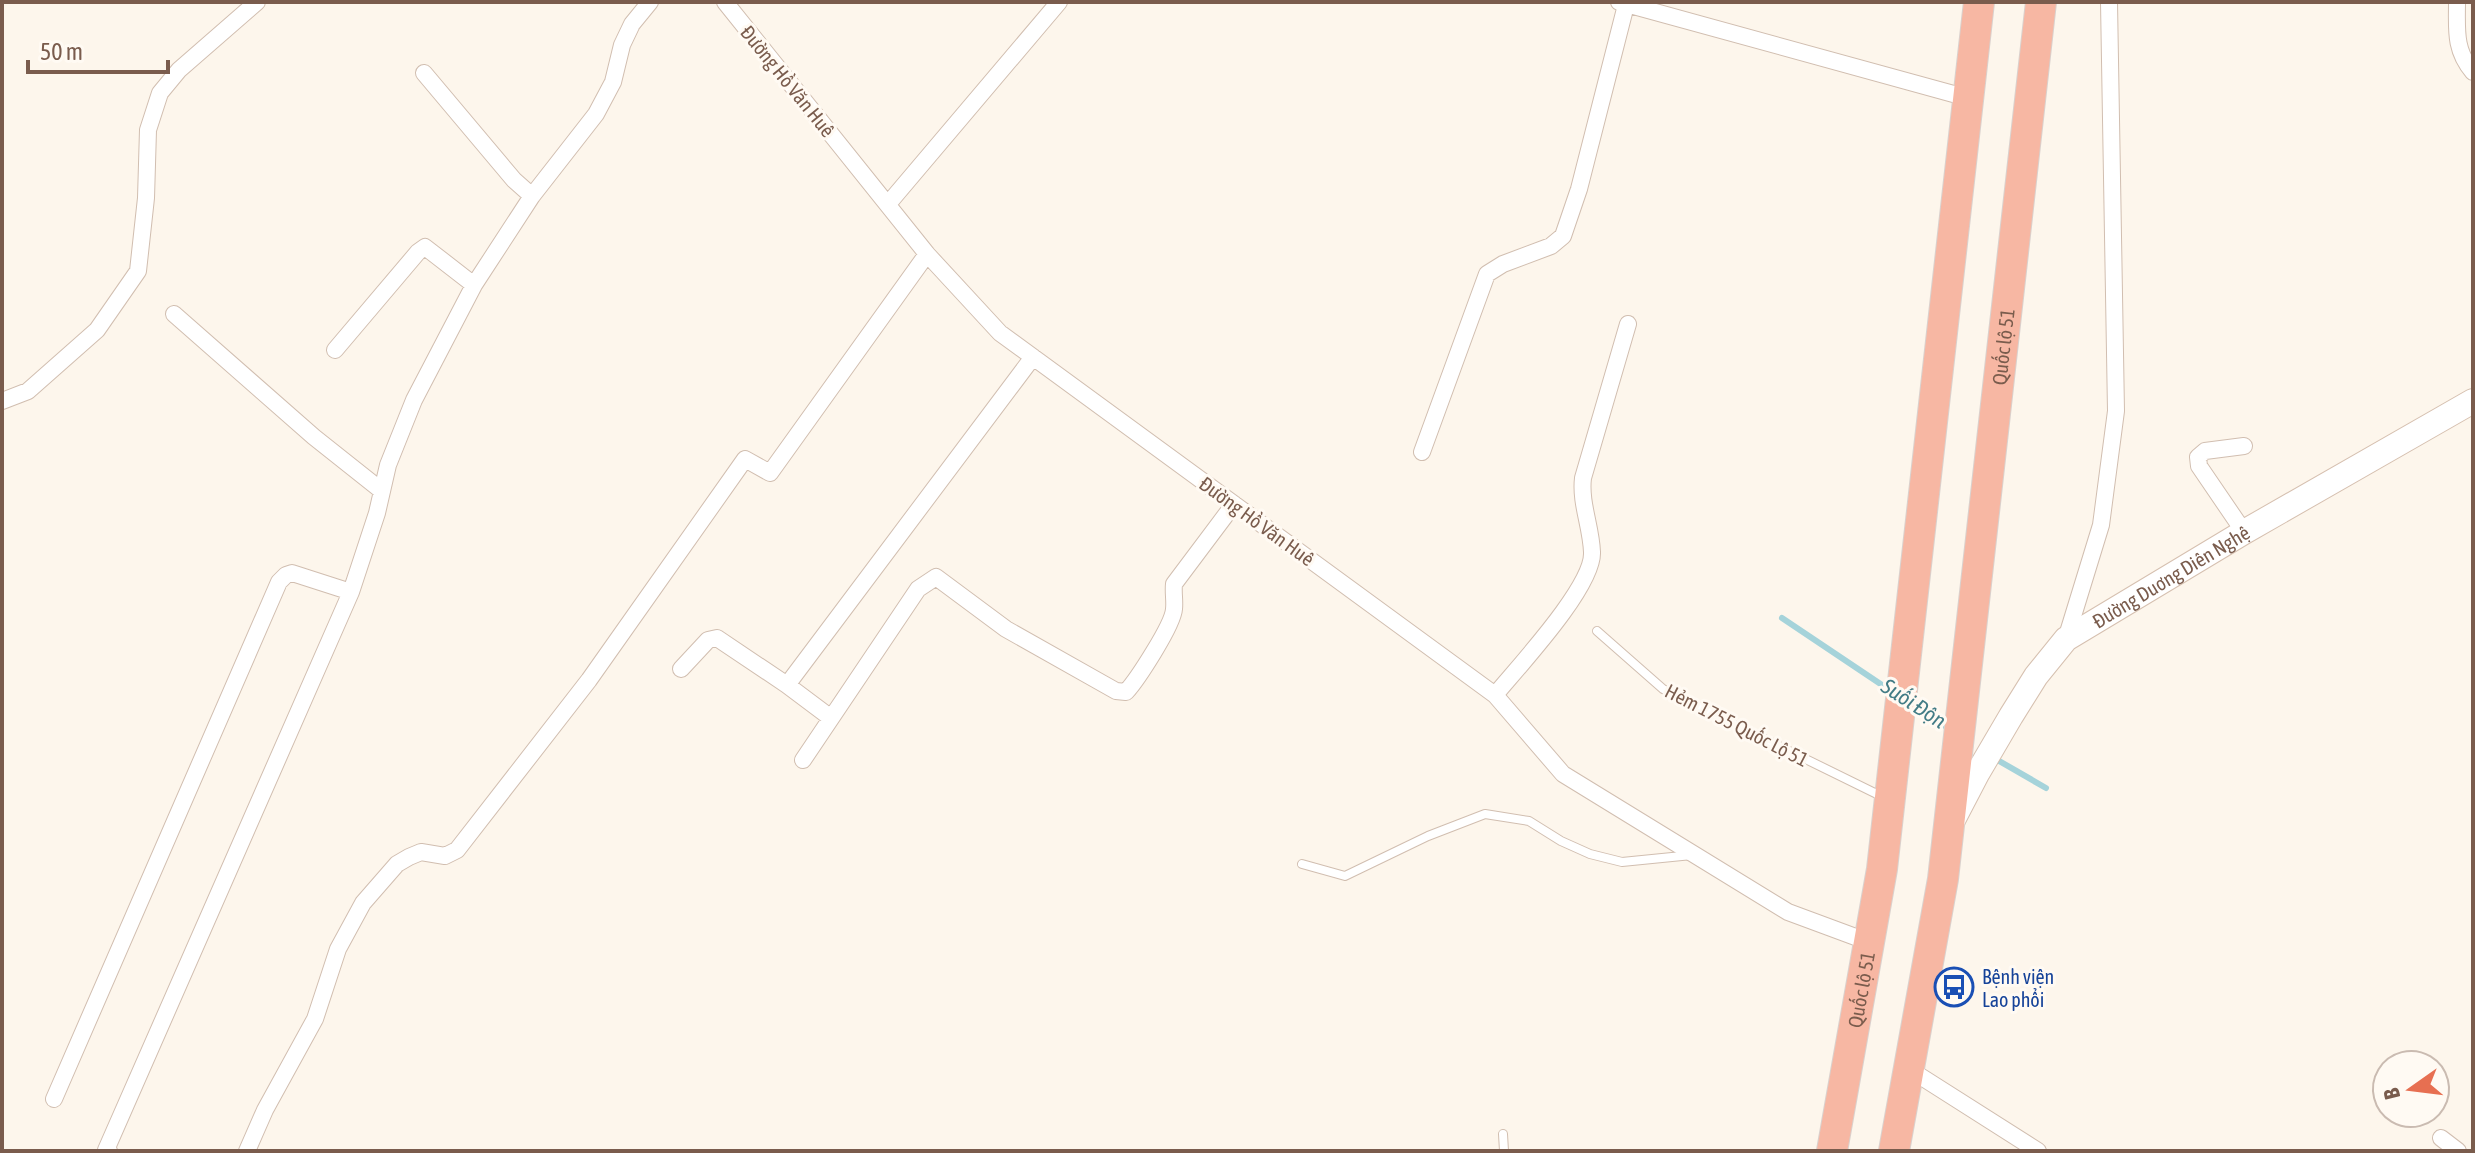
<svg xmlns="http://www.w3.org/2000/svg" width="2475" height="1153" viewBox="0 0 2475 1153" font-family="'Asap Condensed',sans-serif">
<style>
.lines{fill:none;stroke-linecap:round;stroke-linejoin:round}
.stream{stroke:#a5d3da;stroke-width:6}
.lane-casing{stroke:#d1beb0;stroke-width:10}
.street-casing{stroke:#d1beb0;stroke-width:18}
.secondary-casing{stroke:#d6c0b0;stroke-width:26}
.highway-casing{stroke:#dad1cd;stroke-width:32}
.lane{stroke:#fff;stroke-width:8}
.street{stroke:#fff;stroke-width:16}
.secondary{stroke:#fff;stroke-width:24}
.highway{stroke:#f7b7a3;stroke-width:30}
.labels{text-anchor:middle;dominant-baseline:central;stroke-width:6;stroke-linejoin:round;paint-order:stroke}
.street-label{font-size:20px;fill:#7a5c4d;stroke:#fffaf3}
.transit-label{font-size:20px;fill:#164399;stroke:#fffaf3;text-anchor:start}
.water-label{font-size:22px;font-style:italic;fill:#437c86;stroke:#fffaf3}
</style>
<rect width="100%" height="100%" fill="#fdf6ec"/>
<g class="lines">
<path class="stream" d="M1782,618l109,73
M1910,703l41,27
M1994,758l52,30"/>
<g class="lane-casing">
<path id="lane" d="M1597,631l66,58 222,109
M1302,864l43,12 83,-40 57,-22 44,7 32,20 29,13 32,8 70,-7
M1503,1134l1,17"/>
</g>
<g class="street-casing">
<path id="street" d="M725,2l202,252 73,79 495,362 68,79 225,138 81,30
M1619,2l349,96
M2457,2c0,27 -3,48 16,70
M424,73l90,107 18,16
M888,204l171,-202
M174,314l140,123 68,54
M335,350l83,-98 7,-5 49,38
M2,401l26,-10 69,-61 41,-59 8,-73 2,-68 12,-37 19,-23 78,-68
M2244,446l-39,5 -7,6 1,9 45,66
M1422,452l65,-178 16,-10 48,-18 12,-10 16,-47 47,-184
M2066,639l35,-114 15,-114 -7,-409
M681,669l27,-29 9,-2 70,47 44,33
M787,685l246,-328
M1495,695c23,-28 99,-109 97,-143 -1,-26 -12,-49 -9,-74l45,-154
M803,760l115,-171 18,-12 70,52 110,62 10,1c11,-12 47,-67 48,-83 1,-8 -1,-16 0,-25l60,-80
M1909,1069l129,82
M54,1099l225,-517 7,-7 6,-2 59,19
M2441,1138l17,13
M109,1151l-3,-1 245,-558 26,-79 11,-48 26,-65 60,-115 58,-89 64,-82 17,-32 9,-37 10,-21 18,-22
M247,1151l18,-41 50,-91 23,-70 25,-46 34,-39 12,-7 12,-5 24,4 12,-6 132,-170 156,-221 25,14 157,-219"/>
</g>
<g class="secondary-casing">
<g id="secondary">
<path id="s1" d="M1953,820l24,-46 34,-58 25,-40 30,-37 178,-107 229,-131"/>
</g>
</g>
<g class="highway-casing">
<g id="highway">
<path id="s2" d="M1832,1151l50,-282 97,-867"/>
<path id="s3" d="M1894,1151l49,-272 98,-877"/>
</g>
</g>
<use href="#lane" class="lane"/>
<use href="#street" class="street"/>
<use href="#secondary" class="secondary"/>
<use href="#highway" class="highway"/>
</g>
<defs>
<g id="bus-ring" transform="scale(2)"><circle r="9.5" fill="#fffaf3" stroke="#1a4fb4" stroke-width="1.5"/><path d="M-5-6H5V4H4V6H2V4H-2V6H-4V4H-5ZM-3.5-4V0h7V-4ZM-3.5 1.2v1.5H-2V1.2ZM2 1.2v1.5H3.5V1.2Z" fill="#1a4fb4"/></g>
</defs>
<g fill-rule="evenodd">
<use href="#bus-ring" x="1954" y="987"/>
</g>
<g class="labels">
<g class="street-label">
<text transform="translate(788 81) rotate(51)">Đường Hồ Văn Huê</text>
<text stroke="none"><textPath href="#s3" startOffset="812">Quốc lộ 51</textPath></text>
<text transform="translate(1257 521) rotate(36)">Đường Hồ Văn Huê</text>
<text stroke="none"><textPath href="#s1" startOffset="336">Đường Duơng Diên Nghệ</textPath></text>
<text transform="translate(1737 725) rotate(27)">Hẻm 1755 Quốc Lộ 51</text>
<text stroke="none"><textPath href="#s2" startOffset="164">Quốc lộ 51</textPath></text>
</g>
<g class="transit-label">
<text x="1982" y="976">Bệnh viện<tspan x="1982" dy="23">Lao phổi</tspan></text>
</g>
<g class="water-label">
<text transform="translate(1914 703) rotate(33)">Suối Độn</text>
</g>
</g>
<rect width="2475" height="1153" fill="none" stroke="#7a5c4d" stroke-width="8"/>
<g transform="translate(2411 1089) rotate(256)"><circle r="38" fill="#fffaf3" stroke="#cabbb1" stroke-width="2"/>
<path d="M0-6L14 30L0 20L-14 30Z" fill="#e76f51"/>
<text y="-12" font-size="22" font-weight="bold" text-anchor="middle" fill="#7a5c4d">B</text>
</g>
<path d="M28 60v12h140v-12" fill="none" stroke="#7a5c4d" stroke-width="4"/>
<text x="40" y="60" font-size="24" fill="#7a5c4d" stroke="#fffaf3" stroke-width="6" paint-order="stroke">50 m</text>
</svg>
